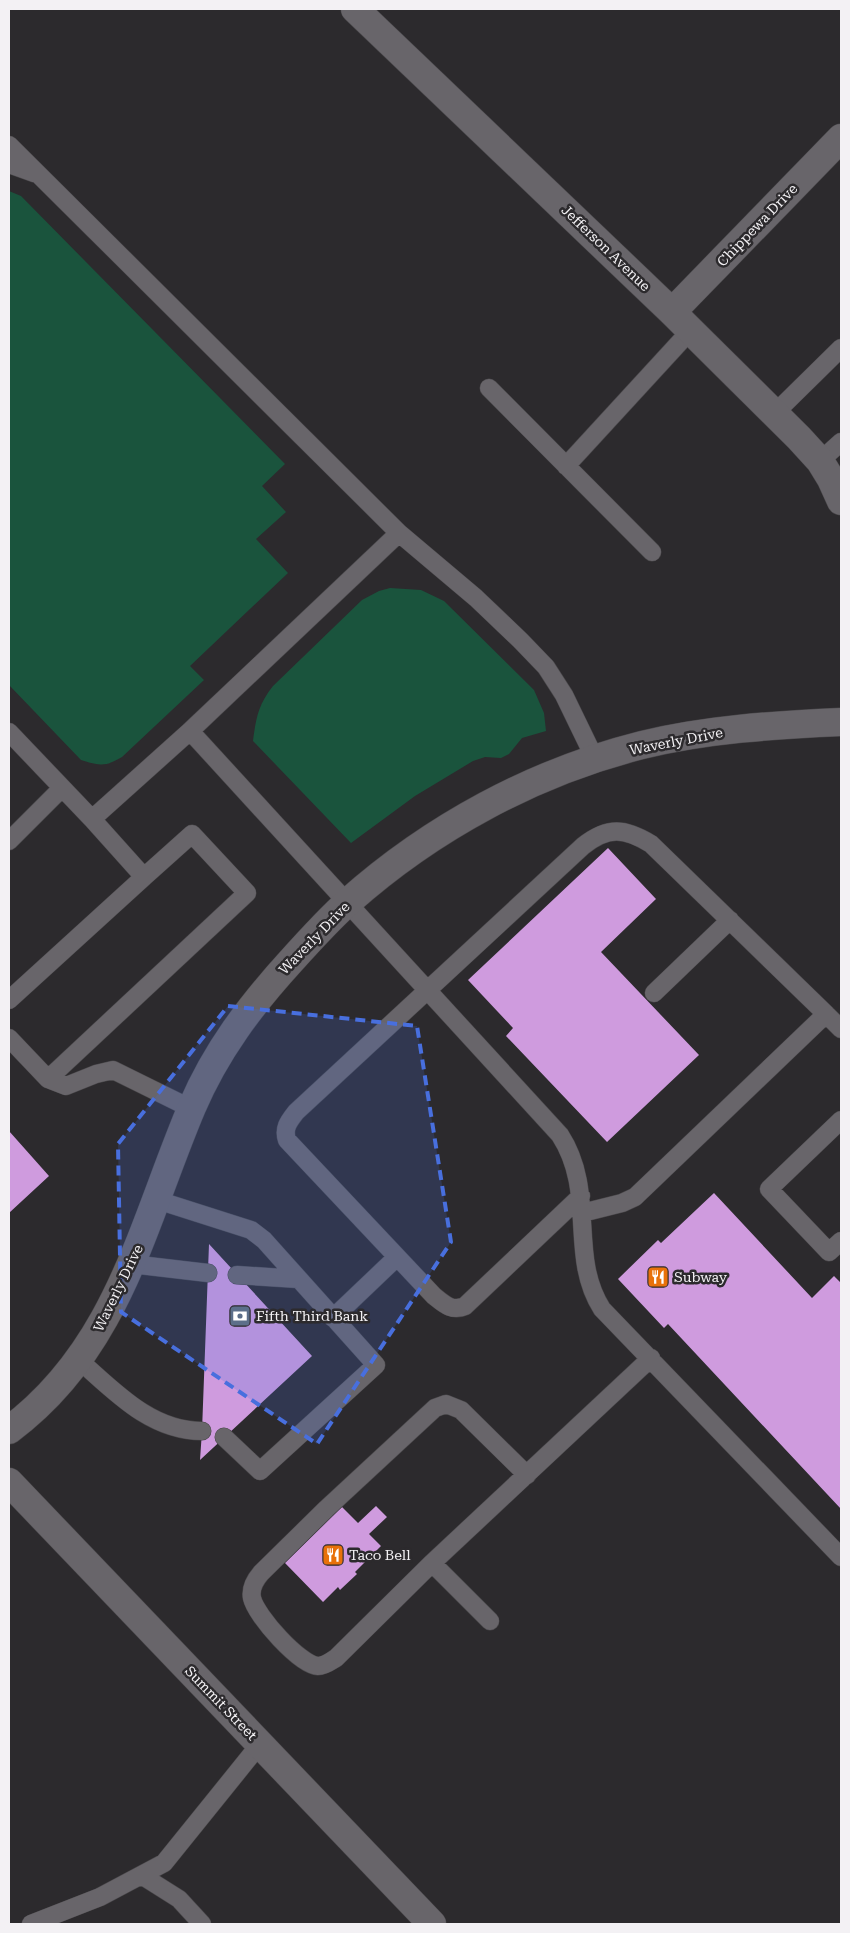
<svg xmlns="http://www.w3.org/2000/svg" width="850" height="1933" viewBox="0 0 850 1933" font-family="'Roboto Serif',serif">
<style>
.green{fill:#1a543d}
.building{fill:#cf9bde}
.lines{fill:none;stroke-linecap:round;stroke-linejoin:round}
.lane-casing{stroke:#4a484b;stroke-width:19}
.street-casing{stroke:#4a484b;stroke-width:29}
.secondary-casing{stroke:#4a484b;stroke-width:29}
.lane{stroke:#68656a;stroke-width:18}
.street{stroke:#68656a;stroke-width:28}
.secondary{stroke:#68656a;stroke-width:28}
.marked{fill:#486fde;fill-opacity:0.2;stroke:#486fde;stroke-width:4;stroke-dasharray:10 6;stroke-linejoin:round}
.labels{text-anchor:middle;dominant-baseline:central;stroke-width:5;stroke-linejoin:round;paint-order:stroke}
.street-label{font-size:14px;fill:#f3f1f4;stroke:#2c2a2d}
.poi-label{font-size:14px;fill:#f3f1f4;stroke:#2c2a2d;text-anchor:start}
</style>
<rect width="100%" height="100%" fill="#2c2a2d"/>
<path class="green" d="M9,191l12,5 264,268 -23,22 24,26 -30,27 32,34 -98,93 14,14 -82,77c-17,10 -22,9 -41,3l-72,-75z
M390,588l31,2 23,11 90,89 10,23 2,18 -24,7 -13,16 -8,4 -16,-1 -12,4 -58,35 -64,47 -98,-102c3,-23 5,-36 20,-55l89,-86 17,-9z"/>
<path class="building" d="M608,848l48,51 -55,53 98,103 -92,87 -101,-106 7,-8 -45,-48z
M9,1131l40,45 -40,37z
M714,1193l98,105 22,-22 7,7v226l-173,-185 -4,4 -46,-49 40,-39 3,3z
M209,1244l103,112 -112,104 2,-29z
M376,1506l11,11 -18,17 12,12 -26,26 2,2 -17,16 -2,-3 -15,15 -38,-39 57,-56 16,16z"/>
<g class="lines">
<g class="lane-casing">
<path id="lane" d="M9,145l390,388 -209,198
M9,164l25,9
M489,388l163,164
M774,414l67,-66
M820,461l21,-19
M566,466l125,-136
M399,533l77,65 44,42 26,27 18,28 31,64
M9,732l83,87
M9,841l53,-53
M654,993l76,-73
M9,1000l135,-123 -52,-58 98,-88 370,404c37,57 8,121 42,174l239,248
M826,1014l15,15
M9,1038l39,41 18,7 30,-12 17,-4 79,39
M48,1079l199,-186 -55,-59 -48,43
M841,1120l-72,69 60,63 12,-11
M581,1196l-116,110c-13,6 -21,-2 -31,-10l-147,-156c-4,-12 2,-19 9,-28l287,-266c25,-20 42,-18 68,-2l175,170 -191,183 -13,6 -40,10
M157,1200l94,30 13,10 112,125 -116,106 -36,-34
M131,1264l77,9
M237,1275l61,4
M333,1318l64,-61
M79,1360c36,32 72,71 123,71
M432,1563l219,-205
M490,1621l-58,-58 -96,95c-5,3 -11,8 -18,8 -18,-1 -62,-50 -66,-68 -2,-10 3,-18 9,-25l65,-64 109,-101 11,-4 15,6 66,65
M141,1875l38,24 23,25
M31,1924l69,-27 64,-34 96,-119"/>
</g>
<g class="street-casing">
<path id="street" d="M355,9l317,303 127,126 21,23 11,18 10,22
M672,312l169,-174
M9,1430c109,-81 133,-205 183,-323 24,-56 58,-101 99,-146 18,-20 37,-41 57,-59 83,-74 186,-130 294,-157 65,-16 133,-20 199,-23"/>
</g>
<g class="secondary-casing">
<path id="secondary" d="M9,1482l423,442"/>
</g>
<use href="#lane" class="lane"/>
<use href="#street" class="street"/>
<use href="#secondary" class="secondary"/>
</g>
<path class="marked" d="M228,1006l189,20 34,216 -134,202 -196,-132 -3,-168z"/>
<defs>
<g id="restaurant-square" transform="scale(1.125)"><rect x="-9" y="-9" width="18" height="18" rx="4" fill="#e8710a" stroke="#2c2a2d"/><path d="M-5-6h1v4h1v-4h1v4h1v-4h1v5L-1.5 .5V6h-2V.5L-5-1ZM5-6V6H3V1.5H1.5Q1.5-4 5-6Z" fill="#fff"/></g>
<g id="bank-square" transform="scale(1.125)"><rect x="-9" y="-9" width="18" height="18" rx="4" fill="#5c6f8a" stroke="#2c2a2d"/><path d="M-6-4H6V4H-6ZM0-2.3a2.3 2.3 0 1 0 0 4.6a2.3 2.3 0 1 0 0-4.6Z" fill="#fff"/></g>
</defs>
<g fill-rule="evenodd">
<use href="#restaurant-square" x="658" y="1277"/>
<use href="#bank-square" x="240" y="1316"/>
<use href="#restaurant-square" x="333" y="1555"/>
</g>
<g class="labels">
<g class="street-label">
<text transform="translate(757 225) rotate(-46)">Chippewa Drive</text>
<text transform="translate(606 248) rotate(44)">Jefferson Avenue</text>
<text transform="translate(676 741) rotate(-11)">Waverly Drive</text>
<text transform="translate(314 938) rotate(-46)">Waverly Drive</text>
<text transform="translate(118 1288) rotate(-64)">Waverly Drive</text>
<text transform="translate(221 1703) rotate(46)">Summit Street</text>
</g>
<g class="poi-label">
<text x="674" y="1277">Subway</text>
<text x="256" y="1316">Fifth Third Bank</text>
<text x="349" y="1555">Taco Bell</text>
</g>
</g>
<rect width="850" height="1933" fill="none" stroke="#f3f1f4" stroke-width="20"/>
</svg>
